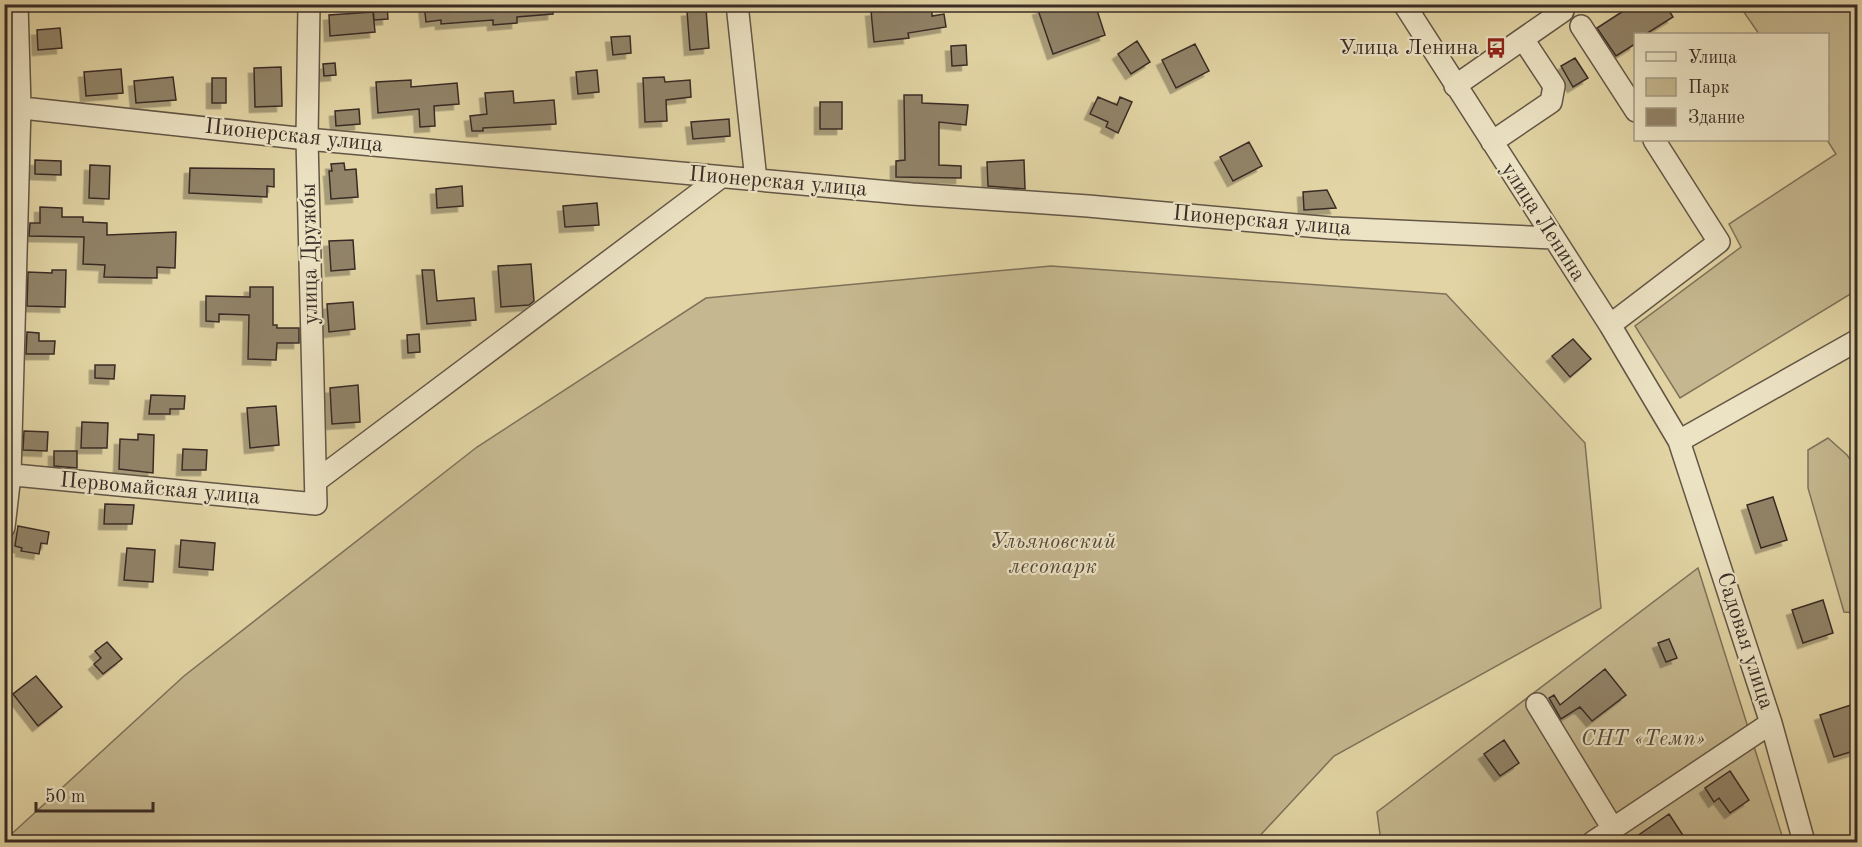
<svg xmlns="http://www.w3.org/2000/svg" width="1862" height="847" viewBox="0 0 1862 847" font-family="'Old Standard TT',serif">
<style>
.green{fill:#c5b78f;stroke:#7f725a;stroke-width:1.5}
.building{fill:#918368;stroke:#392c26;stroke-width:1.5;filter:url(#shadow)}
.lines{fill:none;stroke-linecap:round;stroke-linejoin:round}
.minor-casing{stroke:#635646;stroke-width:24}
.minor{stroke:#ece3c4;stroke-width:21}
.labels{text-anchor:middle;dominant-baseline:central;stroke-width:4.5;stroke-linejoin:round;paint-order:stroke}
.poi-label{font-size:22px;fill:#392c26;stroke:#ece3c4;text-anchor:end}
.street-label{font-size:22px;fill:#392c26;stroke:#ece3c4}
.park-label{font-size:22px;font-style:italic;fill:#55483b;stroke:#ece3c4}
</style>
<defs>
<filter id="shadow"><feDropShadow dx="-5.5" dy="5.5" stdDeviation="0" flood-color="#0004"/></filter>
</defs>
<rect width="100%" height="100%" fill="#e2d4a4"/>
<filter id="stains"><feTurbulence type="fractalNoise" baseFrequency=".00333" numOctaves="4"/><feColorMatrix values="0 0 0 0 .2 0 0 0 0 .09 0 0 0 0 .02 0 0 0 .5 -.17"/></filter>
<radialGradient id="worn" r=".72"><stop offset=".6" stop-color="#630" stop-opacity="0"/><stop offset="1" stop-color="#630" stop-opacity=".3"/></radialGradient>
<path class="green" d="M6,4l11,94 -12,311 -1,-404z
M1739,5h118l1,195 -3,2 3,5 -1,83 -177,108 -45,-72 106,-79 -12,-23 107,-70 -9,-14 1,-106h-69z
M1051,266l395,28 139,149 16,165 -267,148 -80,86h-1249v-2l179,-164 293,-229 229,-149z
M1828,438l19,17 10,14v144l-13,-1 -36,-124v-38z
M1698,568l86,274h-403l-4,-30z"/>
<path class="building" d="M424,4h14v4l45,-4 1,3 69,-3v10l-36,3v6l-24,2v-5l-52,4v-4l-15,2z
M932,4v12l12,-2 2,13 -38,6 1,5 -35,4 -3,-31z
M1054,4h41l10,31 -52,19 -15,-44z
M1634,4h31l8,13 -27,17h-11v10l-19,12 -19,-28z
M387,6l1,13 -14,1 -1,-13z
M706,9l3,39 -19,2 -3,-39z
M373,12l2,20 -45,4 -1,-21z
M60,28l2,20 -24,2 -1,-20z
M630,36l1,17 -18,2 -2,-18z
M1137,41l13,21 -19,12 -13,-20z
M1195,44l14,27 -33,17 -14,-28z
M966,45l1,20 -15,1 -1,-20z
M1575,58l13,20 -15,9 -12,-21z
M335,63l1,12 -12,1 -1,-12z
M281,67l1,39 -27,1 -1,-39z
M121,69l2,24 -37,3 -2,-24z
M597,70l2,22 -21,2 -2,-22z
M173,77l3,23 -40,3 -2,-22z
M664,77l1,5 25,-2 1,17 -25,3 1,21 -22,1 -2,-44z
M212,78h14v25h-14z
M411,80v7l46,-4 2,21 -25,2 1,20 -15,1 -1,-18 -41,4 -2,-31z
M513,91l1,12 40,-3 2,24 -73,4v3h-11l-2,-15 17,-2 -2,-21z
M904,95h18v8l46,2 -2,20 -27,-3v43l22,1v12l-65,-1v-16l9,-1z
M1098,97l19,8 3,-8 12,5 -14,31 -12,-6 2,-5 -18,-8z
M820,102h22v27h-22z
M359,109l1,15 -24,2 -1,-15z
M729,119l1,17 -37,3 -2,-17z
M1249,142l13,24 -29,15 -13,-24z
M35,160l26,1v14l-26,-1z
M1024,160l1,29 -37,-3 -1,-24z
M344,163l1,7 11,-1 2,28 -27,2 -2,-28h3l-1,-7z
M90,165l20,1 -1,33 -20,-1z
M190,168l84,1v18l-7,-1v11l-78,-4z
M462,186l1,20 -26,2 -1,-19z
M1327,190l9,18 -32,2 -1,-18z
M597,203l2,22 -34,2 -2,-21z
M40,207l22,1v9h21v5l24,1v12l69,-3 -1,36 -18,-1v11l-53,-1 1,-12 -22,-1 1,-27 -55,-1 1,-13h10z
M353,240l2,29 -24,2 -2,-30z
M531,264l3,37 -5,4 -28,2 -3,-41z
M52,270h14l-1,37 -38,-1 1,-34 24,1z
M422,270h12l3,31 37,-3 2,22 -49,4z
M250,287h23v38h4v3h22v15h-22l-1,17 -28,-1 1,-44 -30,-1v8l-13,-1v-25l44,1z
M353,302l2,27 -26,3 -2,-28z
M27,332l12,1v8h16l-1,13h-28z
M419,334l1,18 -12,1 -1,-18z
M1573,339l18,20 -21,18 -18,-21z
M95,365h20l-1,14 -19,-1z
M358,385l2,37 -28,2 -2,-36z
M151,395l34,1 -1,13h-14v5h-21z
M276,406l3,39 -29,3 -3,-40z
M82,422l26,1 -1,25h-26z
M24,431l24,1 -1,19 -24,-1z
M138,434l16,1 -1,38 -34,-4 1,-30 18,1z
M183,449l24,1 -1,20h-24z
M54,451h23v17l-23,-2z
M1773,497l14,43 -26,8 -14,-43z
M105,504l29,1 -2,19h-28z
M18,526l31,6 -2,12 -6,-1 -2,11 -18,-3 1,-3 -7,-2z
M181,540l34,3 -2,27 -34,-3z
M127,548l28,2 -2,32 -29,-2z
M1823,600l10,33 -30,10 -11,-33z
M1669,639l8,19 -11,4 -8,-19z
M107,642l15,17 -19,15 -9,-10 7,-6 -6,-7z
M1605,669l21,26 -34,26 -12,-14 -19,12 -12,-21 5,-3 6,10z
M36,676l26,31 -24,19 -25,-32z
M1857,703v47l-23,7 -14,-42z
M1504,740l15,23 -19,13 -16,-22z
M1730,771l19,29 -19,13 -11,-15 -5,4 -9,-14z
M1669,814l19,29h-61z"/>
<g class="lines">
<g class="minor-casing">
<path id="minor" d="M737,4l19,176
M1404,4l206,321 69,116 92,282 33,119
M1581,26l55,85
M1455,86l108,-75
M4,106l303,33 605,55 176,12 243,22 222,10
M1492,142l59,-40 3,-16 -31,-47
M1610,325l109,-83 -65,-102
M1679,441l179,-101
M4,474l312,30 -9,-365 2,-135
M316,481l405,-304
M4,527l6,-52 10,-369 -3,-102
M1537,704l76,125
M1593,842l178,-119"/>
</g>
<use href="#minor" class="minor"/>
</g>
<defs>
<g id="bus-bare" transform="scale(1.62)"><path d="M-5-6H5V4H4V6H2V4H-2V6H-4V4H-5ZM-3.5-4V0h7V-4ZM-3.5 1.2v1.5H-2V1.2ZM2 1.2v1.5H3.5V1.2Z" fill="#8f2418" stroke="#ece3c4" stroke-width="2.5" paint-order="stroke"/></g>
</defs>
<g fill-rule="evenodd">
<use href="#bus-bare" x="1496" y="48"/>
</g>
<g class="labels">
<g class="poi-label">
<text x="1479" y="48">Улица Ленина</text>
</g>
<g class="street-label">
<text transform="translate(294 136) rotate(6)">Пионерская улица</text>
<text transform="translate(778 182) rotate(5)">Пионерская улица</text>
<text transform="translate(1262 221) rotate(5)">Пионерская улица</text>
<text transform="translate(1543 222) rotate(57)">улица Ленина</text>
<text transform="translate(310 254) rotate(-91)">улица Дружбы</text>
<text transform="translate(160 489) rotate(5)">Первомайская улица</text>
<text transform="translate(1745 641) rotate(72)">Садовая улица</text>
</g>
<g class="park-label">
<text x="1053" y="542">Ульяновский<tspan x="1053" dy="25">лесопарк</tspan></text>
<text x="1643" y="739">СНТ «Темп»</text>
</g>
</g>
<rect width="1862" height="847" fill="none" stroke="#e2d4a4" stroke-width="24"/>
<rect x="6" y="6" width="1850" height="835" fill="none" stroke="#392c26" stroke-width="3"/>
<rect x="12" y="12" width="1838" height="823" fill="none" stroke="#392c26" stroke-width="1.5"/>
<rect x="1634" y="33" width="195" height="108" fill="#ece3c4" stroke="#a49a85" stroke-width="1.5"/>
<rect x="1646" y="52" width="30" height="9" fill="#ece3c4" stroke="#a49a85" stroke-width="1.5"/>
<text x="1688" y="63" font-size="18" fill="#392c26">Улица</text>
<rect x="1646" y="78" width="30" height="18" fill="#c5b78f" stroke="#a49a85" stroke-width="1.5"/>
<text x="1688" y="93" font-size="18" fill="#392c26">Парк</text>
<rect x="1646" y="108" width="30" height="18" fill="#918368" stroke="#a49a85" stroke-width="1.5"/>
<text x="1688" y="123" font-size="18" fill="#392c26">Здание</text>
<path d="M36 802v9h117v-9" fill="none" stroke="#392c26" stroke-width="3"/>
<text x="45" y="802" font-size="18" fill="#392c26" stroke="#ece3c4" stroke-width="4.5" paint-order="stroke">50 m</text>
<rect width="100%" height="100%" filter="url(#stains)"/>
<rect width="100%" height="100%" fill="url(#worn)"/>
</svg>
